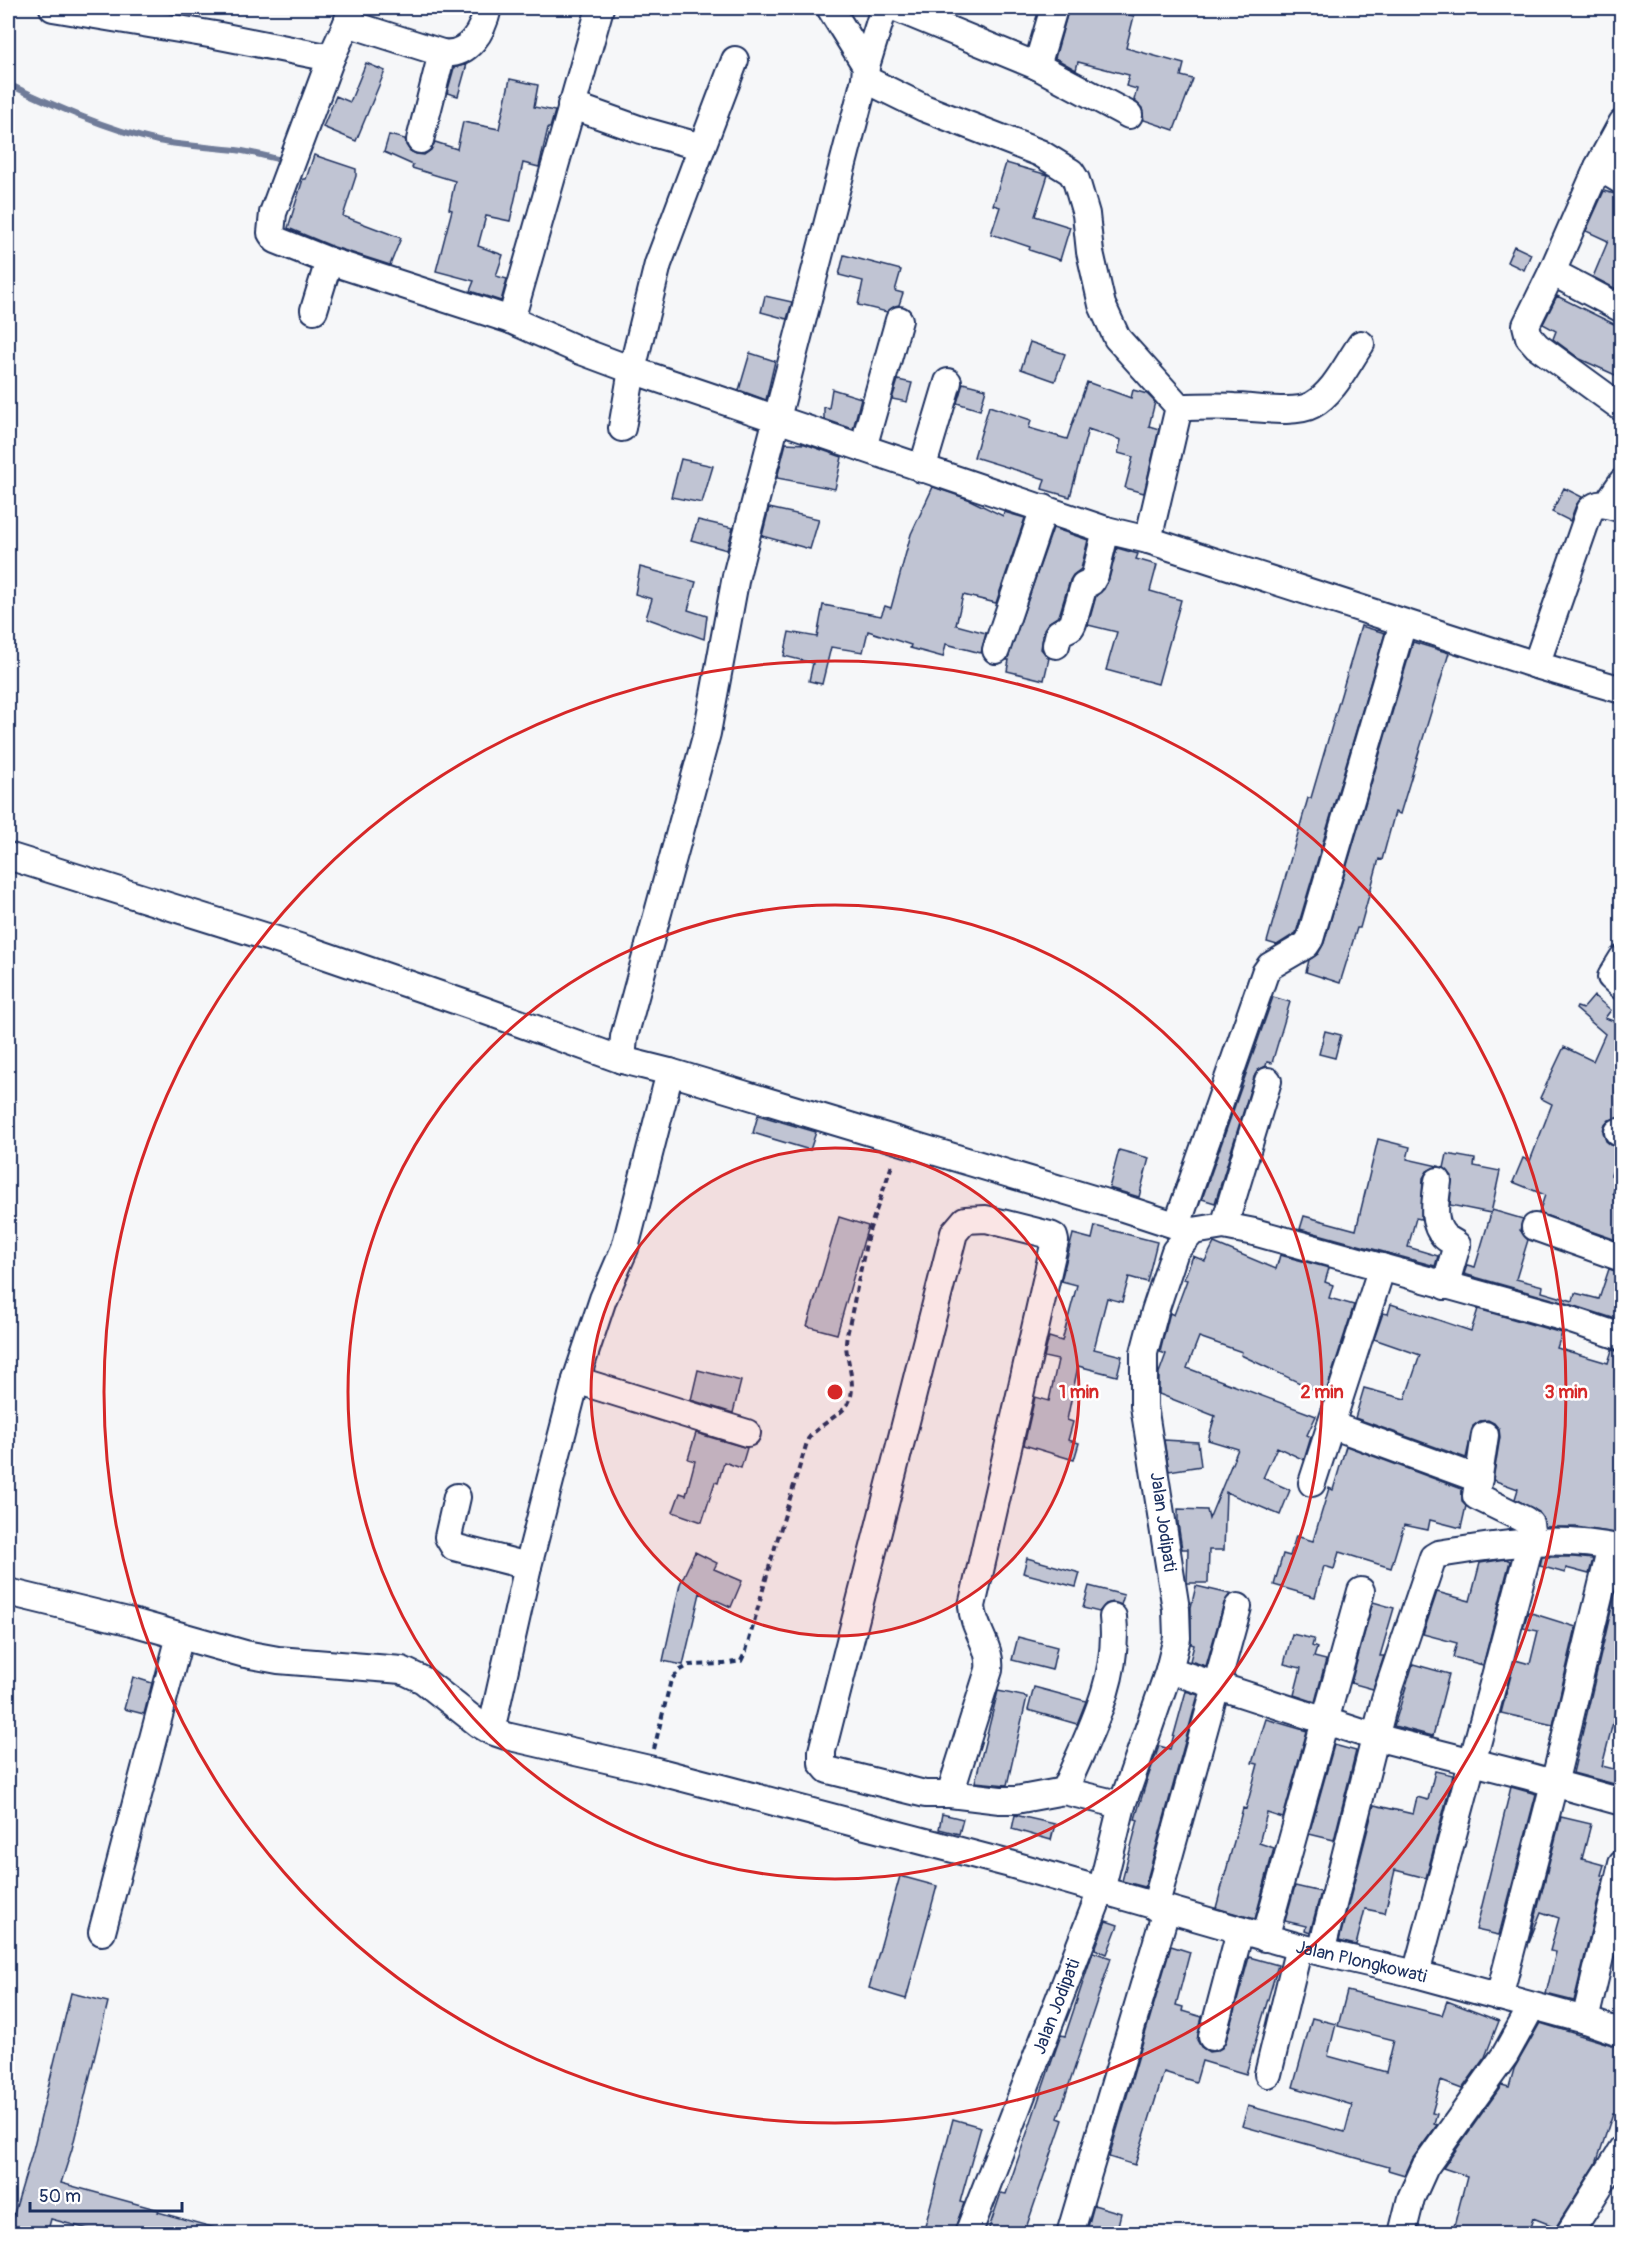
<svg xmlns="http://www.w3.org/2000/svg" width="1629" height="2241" viewBox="0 0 1629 2241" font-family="Pangolin,sans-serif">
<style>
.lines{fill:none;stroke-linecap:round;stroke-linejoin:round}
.stream{stroke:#707c99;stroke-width:6}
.building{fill:#c0c4d3;stroke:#1b2f5e;stroke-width:1.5}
.minor-casing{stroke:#1b2f5e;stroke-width:30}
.path{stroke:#1b2f5e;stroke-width:4;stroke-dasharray:6 4.5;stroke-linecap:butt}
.minor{stroke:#fff;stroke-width:26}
.ring{fill:none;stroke:#d62828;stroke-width:3}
.labels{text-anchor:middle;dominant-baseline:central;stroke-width:5;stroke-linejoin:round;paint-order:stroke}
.street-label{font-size:18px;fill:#1b2f5e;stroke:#fff}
.centre{fill:#d62828;stroke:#fff;stroke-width:3}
.ring-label{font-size:18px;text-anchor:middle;font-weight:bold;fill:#d62828;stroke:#fff;stroke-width:5;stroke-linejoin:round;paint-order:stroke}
</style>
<rect width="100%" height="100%" fill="#f6f7f9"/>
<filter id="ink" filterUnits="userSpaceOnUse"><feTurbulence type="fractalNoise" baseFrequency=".0167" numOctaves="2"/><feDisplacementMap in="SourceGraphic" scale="12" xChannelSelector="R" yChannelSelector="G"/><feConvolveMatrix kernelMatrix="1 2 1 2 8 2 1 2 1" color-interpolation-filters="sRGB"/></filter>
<g filter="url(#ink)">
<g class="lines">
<path class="stream" d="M8,84c47,22 98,45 150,57 26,5 52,6 78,9 16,2 33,7 49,11"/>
</g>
<path class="building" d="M1069,8h31l34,8 -8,32 58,16 -3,12 12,3 -19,51 -30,-10 -2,-12 -8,-8 3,-11 -11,-3 3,-11 -51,-13 -2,8 -21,-12z
M366,63l19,8 -29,70 -33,-14 13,-31 14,6z
M467,64l-9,32 -11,-3 7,-25z
M510,79l28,6 -4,22 21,4 -5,17h-2l-9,39 -16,-4 -13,58 -24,-5 -8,30 25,9 -7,21 11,3 -6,22 -31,-10 4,-10 -38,-10 16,-61 -3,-1 6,-28 -43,-13 1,-3 -29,-13 5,-17 16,4 1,6 4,6 6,3 8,1 7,-5 4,-8 22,7 6,-27 36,7z
M314,155l42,14v7l-13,40 58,22 -11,27 -56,-18 -46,-19 15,-49h3z
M1006,163l42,12 -13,41 35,11 -10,33 -31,-10 1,-3 -39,-13 9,-27 -7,-2z
M1604,191l18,5v96l-29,-15 15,-36 -22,-10z
M1514,246l17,8 -7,16 -17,-8z
M844,255l57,15 -6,21 8,2 -4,12 -4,1 -8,6 -29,-7 5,-24 -24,-6z
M765,296l27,6 -5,17 -26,-7z
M1557,296l65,32v50l-42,-19 -27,-20 3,-8 -13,-7z
M1030,342l35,12 -10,27 -34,-12z
M750,353l25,8 -9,39 -27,-10z
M898,380l14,3 -5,19 -15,-3z
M1087,382l44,16 2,-8 14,4 8,8 -6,24 10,3 -15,64 -19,-5 8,-31 -15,-4 3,-13 -33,-11 -18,68 -28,-8 3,-10 -71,-22 15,-51 42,14 -2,8 38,11z
M963,383l23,6 -6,21 -23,-7z
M832,389l29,9 -8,31 -29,-10v-12l5,1z
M786,443l19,1 37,13 -7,32 -58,-11z
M681,459l32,7 -11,37 -31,-6z
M933,487l35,12 35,17 1,-4 21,6 -29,85 -33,-8 -7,30 30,8 -5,20 -35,-9 -3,13 -33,-9 1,-3 -43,-14 -5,21 -32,-5 -9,37 -13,-3 4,-18 -29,-7 5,-24 28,5 6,-32 58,11 4,-10 6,2 20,-74z
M1564,488l18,9 -6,8 -6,16 -18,-9z
M769,508l50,11 -9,30 -48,-13z
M698,520l35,8 -6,22 -36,-10z
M1053,528l35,12 -7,29 -8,6 -3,5 -11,36 -11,7 -4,6 -3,20 8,9 -5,22 -37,-9 2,-11h-2z
M1117,548l21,6 -2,5 21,6 -7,26 31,9 -23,84 -52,-14 11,-38 -29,-7 8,-29 8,-7 5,-10z
M640,567l56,15 -8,28 19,6 -3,23 -58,-21 6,-19 -17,-5z
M1361,626l24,7 -89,300 -19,12 -10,-3 41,-144h3z
M1413,642l36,11 -49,161 -5,-2 -13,48 -3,-1 -19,69h-3l-17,55 -34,-11 3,-12 9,-6 6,-11z
M1594,996l17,14 -6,8 17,6v94l-13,2 -5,6 -1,6 3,9 5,4 10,4 -10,26 7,3 -5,15 9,3v46l-83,-29 6,-18 -32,-13 10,-24 7,3 22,-57 -12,-6 24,-51 29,14 12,-27 -29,-25 1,-2 6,2z
M1273,997l17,5 -18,61 -5,-1 -1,4 -8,4 -4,7 -39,126 -13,-4z
M1325,1031l16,4 -6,23 -16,-4z
M758,1115l58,17 -6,18 -57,-17z
M1378,1139l32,8 -3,12 31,7 -11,5 -4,7 -2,41 -5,-1 -8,29 30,9 -3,10 -135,-37 4,-13 52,14z
M1119,1150l30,8 -10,39 -30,-9z
M1447,1154l28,5 -1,7 26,5 -9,42 -41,-8 2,-29 -8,-8z
M1492,1210l31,9 -3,11 8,10 -12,39 27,7 -1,6 31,9 2,-8 24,6 10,-30 13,4v48l-56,-18 -102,-29 3,-9 8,2z
M839,1217l29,9 -31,108 -30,-8z
M1095,1226l62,16 -10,40 -18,-5 -7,25 -15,-4 -13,51 28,7 -5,20 -39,-10 -11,54 6,2 -5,18 11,3 -5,17 -50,-15 11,-48 14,4 9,-41 -14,-3 5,-20 13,4 15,-56 -16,-4 12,-47 19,5z
M1214,1243l62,26 4,-14 49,13 -4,14 8,3 -4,13 25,7 -29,90 -84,-40 1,-3 -43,-15 -12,31 129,48 -9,19 4,2 -7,23 -27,-13 -14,31 27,12 -10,25 -54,-23 -2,58h-15l-1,33h-21l1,-34h-6l-4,-26v-14l29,1 2,9 29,-70 -30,-9 7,-24 -56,-22v-21l7,-19 -6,-2 9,-36 1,-3 4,2 13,-35 -3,-1 9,-23 12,5z
M1391,1304l80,27 7,-22 84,24 -5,15 51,15 4,-13 10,2v182l-46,-7h-30l-7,-15 -24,-13 3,-10 -25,-9 7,-43 -1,-8 -5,-6 -6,-3 -8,1 -7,5 -7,32 -111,-40 9,-30 41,11 15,-44 -46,-16 9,-26 5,1z
M698,1370l43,11 -8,32 -42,-13z
M696,1433l51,15 -6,20 -17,-6 -6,21 -3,-1 -13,40 -29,-10 7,-19 6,2 9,-34 -7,-2z
M1164,1440l34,2 3,24 -32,5z
M1346,1446l116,43v13l4,4 -5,22 -31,-8 -2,10 -24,-5 -13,43 -52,-16 -5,17 -10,-3 -9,31 -41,-12 9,-31 7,2 6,-20 17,5 16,-53 4,2z
M695,1552l22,11 -3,6 28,12 -11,26 -31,-14 -17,72 -20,-4 17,-77z
M1542,1557h31l20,2 -4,15 -23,-6 -1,5 -25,-7z
M1027,1558l53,15 -4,14 -53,-14z
M1506,1559l4,2 -27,104 -30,-8 4,-14 -34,-9 14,-42 33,9 10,-38z
M1618,1581h4v106l-20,79 20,5v15l-49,-13z
M1089,1586l35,9 -3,10 -8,-3 -7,2 -7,8 -16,-4z
M1196,1586l34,8 -6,9 -18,63 -16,-5 4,-16 -3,-1v-37z
M1373,1602l21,6 -14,48h4l-11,33 -22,-6z
M1528,1612l48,15 -23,98 -52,-12 14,-53 15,4 8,-33 -15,-3z
M1292,1634l22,5 -2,7 5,2 -3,9 12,3 -11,42 -21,-7 7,-27 -17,-4z
M1018,1637l39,10 -5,23 -40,-10z
M1413,1664l36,10 -16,62 -39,-10z
M133,1677l19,6 -8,31 -20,-5z
M1034,1687l52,14 -9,23 -49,-14z
M998,1691l29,6 -20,88 -32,-3z
M1186,1691l12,4 -53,192 -23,-6 16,-61 -3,-1 11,-36 13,-37 11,3z
M1266,1719l41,12 -24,87 -16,-5 -8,30 15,5 -19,71 -39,-11 27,-100 3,1 12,-45 -6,-1z
M1334,1745l22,6 -22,89 -25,-6z
M1435,1771l18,4 -27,103 -31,-8 -10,43 -20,-4 -9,36 -17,-4 35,-136 39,9 4,-17 11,3z
M1511,1787l25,7 -37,141 -23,-5z
M942,1814l21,5 -4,15 -20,-5z
M1015,1815l40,9 -4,16 -39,-11z
M1561,1817l30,7 -9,35 22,6 -3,10 3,1 -30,125 -28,-7 10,-42 -6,-1 9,-33 -18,-6 -12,30z
M900,1876l37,10 -31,113 -37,-11z
M1295,1886l26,6 -11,41 -5,-2 1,-5 -21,-5z
M1106,1921l12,4 -11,29 -12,-5z
M1171,1946l19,6 -14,53 7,2 -1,4 20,6 -5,23 4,7 8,5 7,-1 6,-3 4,-7 23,-84 29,8 -32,109 -44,-13 -6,21 -32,-10 -29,93 -26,-8z
M1093,1952l18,6 -53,160 5,2 -39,114h-37l14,-41 5,1 50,-145 5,-14 4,1z
M1347,1991l95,24 5,-14 52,20 -14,36 -23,32 -21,-8 -9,32 5,1 -3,10 3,1 -24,33 -8,17 -17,-5 1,-3 -147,-41 6,-20 97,26 7,-27 -59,-18 19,-69 24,6 -8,32 58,16 8,-32 -56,-14z
M71,1993l37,9 -36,147 -11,34 98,27 -1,2 61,17v5h-113l-55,-15 -4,15h-39l25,-84z
M1540,2023l82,25v67l-9,-2 -17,51 -40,63 -23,-9 -5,16h-76l15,-58 -24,-8 59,-83 7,2 5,-18z
M953,2119l28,8 -21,75 4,1 -11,31h-30z
M1094,2205l27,8 -5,21h-30z"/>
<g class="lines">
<g class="minor-casing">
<g id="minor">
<path d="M53,8l162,27 116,23 16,-35 4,-15"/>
<path d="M830,8l36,58 -1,13 -129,497 -29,157 -83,304 -2,23 48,12 453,136 70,23"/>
<path d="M896,8l141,58 92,49"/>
<path d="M347,23l95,30c27,4 41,-23 46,-45"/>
<path d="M331,58l-58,155 -2,20 5,7 53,21 182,59 70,31 51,19 474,160 42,10 388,125 86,25"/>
<path d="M866,66l18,-58"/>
<path d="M1037,66l17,-58"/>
<path d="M865,79l59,29 116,45 31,19 5,8 10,34 4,38 12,53 15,33 62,69 -31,133"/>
<path d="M571,105l70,25 61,17 -44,117 -26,106 -10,58"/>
<path d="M1622,123l-24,44 -46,105 70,37"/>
<path d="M420,140l22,-87"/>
<path d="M702,147l33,-87"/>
<path d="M1598,167l24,14"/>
<path d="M1552,272l-26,53 3,12 8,9 85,62"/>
<path d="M314,310l15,-49"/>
<path d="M511,320l89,-312"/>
<path d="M1179,407c18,0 37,-1 55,0 21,0 60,8 78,-2 22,-12 35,-41 49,-61"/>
<path d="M863,448l36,-128"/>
<path d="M922,469l26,-87"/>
<path d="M1607,504l15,-22"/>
<path d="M1056,645l3,-12 12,-6 2,-4 11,-38 7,-3 4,-7 11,-45"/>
<path d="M996,650l48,-142"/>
<path d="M1536,665l54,-155c9,-10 21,-4 32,-1"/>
<path d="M8,856l307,96 157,54 150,54"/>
<path d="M1622,959l-11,18 11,10"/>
<path d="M1618,1132l4,2"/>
<path d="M1438,1181c-2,17 -8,42 7,56 3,3 8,4 12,8l-12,41"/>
<path d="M1177,1225l88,-252 5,-7 36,-21 4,-6 93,-316"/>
<path d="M1224,1226l44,-145"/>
<path d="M1535,1227l87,31"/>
<path d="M576,1380l171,53"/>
<path d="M1331,1425l148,54"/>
<path d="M1312,1483l70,-216"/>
<path d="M457,1497l-9,40 6,10 74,19"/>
<path id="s1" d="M8,1592l124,30 113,32 33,6 124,10 21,10 56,44 12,7 15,5 143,33 361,95 289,83 117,27 169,46 37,13"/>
<path d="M1169,1670l206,67 153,39 94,26"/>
<path d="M491,1731l37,-165 48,-186 27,-81 22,-51 45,-176"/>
<path d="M1064,1791c24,-56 56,-111 49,-174"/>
<path d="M950,1794l39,-124c3,-23 -16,-41 -17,-64l83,-365 -1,-4 -4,-2 -64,-16 -21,1 -11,13 -132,518v12l6,7 97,24h25l50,6h16l48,-9 58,14"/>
<path d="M1155,1907l83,-300"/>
<path d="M102,1932l78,-296"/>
<path d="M1265,1938l96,-347"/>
<path d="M1321,1952l64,-253 48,-142 5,-3c64,-10 118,-20 184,-5"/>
<path d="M1416,1974l116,-437 -2,-13 -5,-4 -49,-24 9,-61"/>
<path d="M1499,1997l55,-213 57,-237"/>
<path d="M1585,2020l37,-156"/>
<path d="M1212,2037l28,-106"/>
<path d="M1268,2074l31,-127"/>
<path id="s2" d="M968,2234l133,-343 21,-86 47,-135 8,-32 -1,-29 -32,-203v-53l11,-42 20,-60 18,-20 31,-5 30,6 308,85 60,20"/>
<path d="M1070,2234l96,-323"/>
<path d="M1402,2234l9,-36 14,-31 80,-112 27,-49"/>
<path d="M1569,2234l53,-84"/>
</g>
</g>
<path class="path" d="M654,1749l17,-69 8,-9 10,-6 35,-1 17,-3 5,-10 26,-94 36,-118c10,-13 24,-19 36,-30 16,-16 3,-45 2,-64 0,-5 1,-10 2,-14l20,-97 25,-72"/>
<use href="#minor" class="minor"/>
</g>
</g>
<circle cx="835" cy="1392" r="244" fill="#d62828" fill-opacity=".12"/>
<g class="ring">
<circle cx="835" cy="1392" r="244"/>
<circle cx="835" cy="1392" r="487"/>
<circle cx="835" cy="1392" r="731"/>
</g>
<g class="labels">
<g class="street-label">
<text transform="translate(1163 1522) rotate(82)">Jalan Jodipati</text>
<text stroke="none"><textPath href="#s1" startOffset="1412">Jalan Plongkowati</textPath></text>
<text stroke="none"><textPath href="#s2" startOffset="244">Jalan Jodipati</textPath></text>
</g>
</g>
<circle cx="835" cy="1392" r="9" class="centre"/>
<g class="ring-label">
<text x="1079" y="1398">1 min</text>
<text x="1322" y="1398">2 min</text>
<text x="1566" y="1398">3 min</text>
</g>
<rect width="1629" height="2241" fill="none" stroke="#fff" stroke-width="30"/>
<rect x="15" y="15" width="1599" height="2211" fill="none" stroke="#1b2f5e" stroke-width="2" filter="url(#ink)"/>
<path d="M30 2202v9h152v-9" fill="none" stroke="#1b2f5e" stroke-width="3"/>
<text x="39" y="2202" font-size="18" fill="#1b2f5e" stroke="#ffffff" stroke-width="4.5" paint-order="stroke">50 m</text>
</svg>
